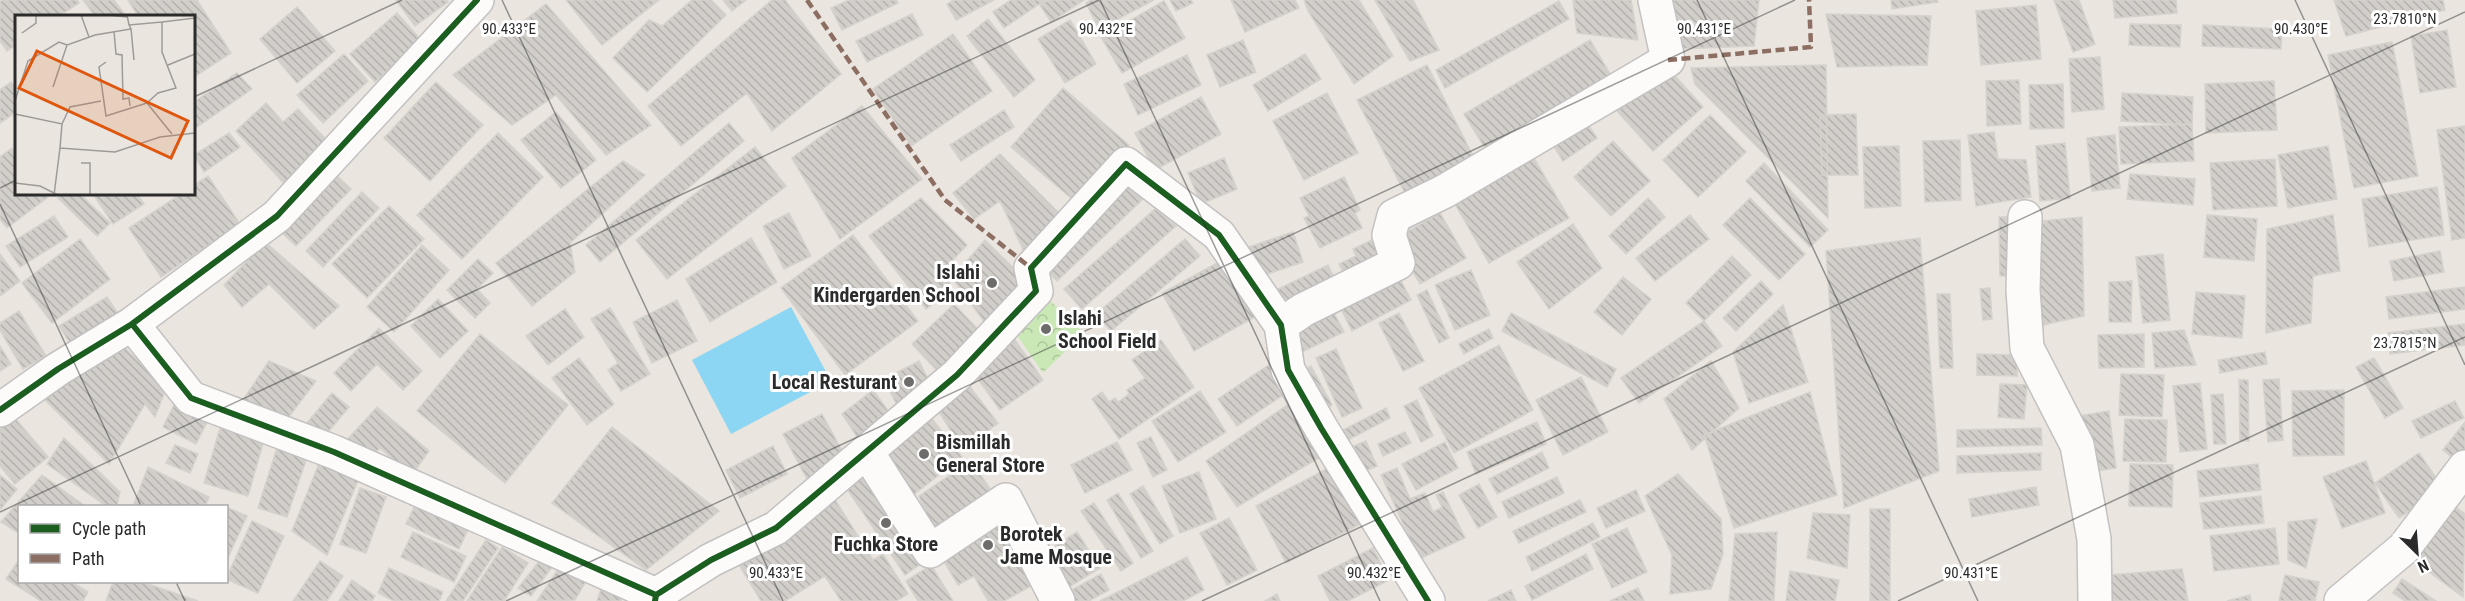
<svg xmlns="http://www.w3.org/2000/svg" width="2465" height="601" viewBox="0 0 2465 601" font-family="'Roboto Condensed',sans-serif">
<style>
.forest{fill:url(#forest-crowns)}
.water{fill:#8cd6f3}
.building{fill:url(#building-back-hatch);stroke:#d5d1cc;stroke-width:1.5}
.lines{fill:none;stroke-linecap:round;stroke-linejoin:round}
.street-casing{stroke:#c3c1c1;stroke-width:36}
.street{stroke:#fcfbfa;stroke-width:33}
.quiet{stroke:#8d6e63;stroke-width:4.5;stroke-dasharray:9 4.5;stroke-linecap:butt}
.cycleway-casing{stroke:#fff;stroke-width:10}
.cycleway{stroke:#1b5e20;stroke-width:6}
.ticks{fill:none;stroke:#2b2b2b;stroke-width:1.5;stroke-opacity:0.45}
.poi-dot{fill:#6e6c6a;stroke:#fff;stroke-width:2}
.labels{text-anchor:middle;dominant-baseline:central;stroke-width:6;stroke-linejoin:round;paint-order:stroke}
.poi-label{font-size:20px;font-weight:bold;fill:#2b2b2b;stroke:#fff;text-anchor:start}
.inset-road{fill:none;stroke:#9e9b97;stroke-width:1.5}
.view{fill:#df570e;fill-opacity:0.15;stroke:#df570e;stroke-width:3}
.inset-edge{fill:none;stroke:#2b2b2b;stroke-width:3}
.ticks-label{font-size:15px;text-anchor:middle;fill:#2b2b2b;stroke:#fff;stroke-width:6;stroke-linejoin:round;paint-order:stroke}
</style>
<defs>
<pattern id="forest-crowns" width="20" height="18" patternUnits="userSpaceOnUse" patternTransform="scale(1.5)"><rect width="20" height="18" fill="#c9e8b5"/><path d="M2 6a3 3 0 1 1 6 0M12 15a3 3 0 1 1 6 0" fill="none" stroke="#adc79c"/></pattern>
<pattern id="building-back-hatch" width="6" height="6" patternUnits="userSpaceOnUse" patternTransform="scale(1.5)"><rect width="6" height="6" fill="#d2cfcb"/><path d="M-1 5l2 2M0 0l6 6M5-1l2 2" fill="none" stroke="#b4b2ae"/></pattern>
</defs>
<rect width="100%" height="100%" fill="#eae5df"/>
<path class="forest" d="M1041,292l43,41 -41,40 -33,-48z"/>
<path class="water" d="M791,307l40,74 -100,53 -39,-74z"/>
<path class="building" d="M3,0h74l2,3 -20,13h-43v29l-9,6 -7,-10v-39z
M83,0h31l12,16h-31z
M128,0h69l34,53 -37,24v-61h-56z
M396,0h50l2,2 -33,24z
M566,0h93l-57,45z
M692,0h19l15,15 -79,77 -34,-34 36,-38 13,6z
M723,0h23l-14,11z
M772,0h13l56,74 -69,57 -25,-38 -66,53 -33,-40z
M849,0h47l2,3 -56,27 -11,-22z
M954,0h40l-38,20 -9,-16z
M1011,0h34l-41,28 -11,-16z
M1048,0h36l-33,22 -11,-17z
M1091,0h63l-55,29 -13,-26z
M1170,0h21l2,3 -17,8z
M1231,0h64l4,8 -54,24z
M1304,0h55l34,56 -39,28 -46,-73z
M1375,0h38l26,50 -29,11z
M1573,0h58l7,40 -61,-7z
M1668,0h91l-5,46 -78,3z
M1891,0h46l1,2 -46,7z
M2054,0h25l16,44 -22,8z
M2113,0h63l1,13 -62,5z
M2334,0h109l2,10 -99,26z
M1164,1l21,37 -63,35 -21,-36z
M1559,1l10,18 -124,69 -9,-18z
M546,4l105,121 -45,30 -50,-60 -44,30 -59,-50z
M2036,5l5,54 -60,6 -5,-54z
M297,7l38,44 -38,32 -37,-44z
M397,13l24,27 -46,42 -25,-28z
M912,14l11,21 -56,27 -11,-21z
M1826,14l105,2 -4,49 -90,2z
M988,19l47,61 -21,17 -47,-61z
M1070,20l26,44 -31,19 -27,-44z
M2130,24l51,1 -1,22 -51,-2z
M2203,25l79,4 -1,20 -79,-3z
M2447,30l9,57 -36,6 -9,-57z
M953,34l39,57 -81,55 -38,-57z
M1243,40l13,32 -36,15 -13,-32z
M1590,40l23,39 -125,74 -24,-39z
M2392,42l26,134 -64,12 -26,-133z
M344,54l24,27 -45,42 -26,-28z
M1305,54l16,25 -53,32 -15,-26z
M1187,55l14,30 -63,30 -14,-31z
M2100,57l4,52 -32,3 -3,-53z
M1427,65l51,101 -69,35 -52,-101z
M1826,65l2,153 -133,-134 -4,-16z
M1667,67l36,40 -50,44 -36,-40z
M237,73l15,16 -58,40v-27z
M2019,80l2,44 -34,2 -1,-45z
M2274,81l3,49 -71,3 -1,-49z
M11,82l5,7v23l-16,11v-33z
M436,82l47,43 -53,56 -46,-43z
M2063,84l1,44 -34,1 -1,-44z
M1063,88l66,57 -51,59 -67,-57z
M1327,93l31,60 -54,27 -31,-59z
M2122,93l71,4 -1,28 -71,-4z
M1201,97l20,37 -66,36 -20,-37z
M266,103l17,19 15,-13 35,38 -45,41 -52,-57z
M862,106l60,73 -82,60 -48,-81z
M1004,110l10,17 -53,34 -11,-16z
M556,112l40,48 -35,28 -40,-48z
M1856,114l2,61h-36l-2,-60z
M1710,115l36,37 -48,45 -35,-37z
M729,123l15,18 -144,121 -14,-17z
M1587,123l10,15 -34,23 -10,-16z
M2192,124l2,37 -73,3 -2,-37z
M2465,126v112l-13,2 -15,-110z
M1994,132l4,27 28,1 5,37 -55,9 -8,-71z
M229,133l11,14 -36,25 -10,-17z
M498,133l45,44 -81,82 -45,-44z
M2115,135l5,53 -28,3 -5,-53z
M1960,140l1,60 -36,2 -2,-61z
M1613,141l37,40 -39,35 -37,-39z
M2065,143l5,55 -30,3 -4,-55z
M1899,146l2,60 -36,2 -2,-61z
M2328,146l9,53 -49,9 -10,-53z
M755,147l31,39 -119,93 -31,-39z
M12,148l4,7v39h30l2,3 -41,31 -7,-9v-62z
M1000,154l66,66 -37,42 -29,-61 -26,18 -21,-26z
M1224,158l13,31 -36,15 -13,-31z
M1534,158l35,60 -80,45 -34,-59z
M2275,159l2,47 -64,4 -3,-47z
M623,161l22,14 -75,68 5,29 -43,34 -36,-43z
M1764,163l64,67 -18,17 -64,-66z
M333,172l18,17 -55,57 -19,-18z
M2130,174l65,5 -2,26 -66,-6z
M208,176l32,48 -79,53 -32,-49 52,-34h13v-9z
M1344,177l16,33 -5,3 7,15 -42,20 -16,-30 5,-2 -9,-18z
M1122,179l21,20 -86,82 -15,-15z
M2437,187l7,48 -75,12 -7,-48z
M362,192l17,16 -56,59 -17,-16z
M62,194h18l30,29 -13,13 -39,-38z
M93,194h44l7,10 -31,20z
M921,198l46,47 -21,22 5,24 -25,18 -57,-73z
M1648,198l17,19 -39,37 -17,-18z
M1750,198l55,56 -26,26 -56,-55z
M389,206l35,33 -57,59 -35,-34z
M1155,209l21,17 -94,83 -18,-20z
M789,213l22,43 -27,13 -21,-43z
M1440,213l26,45 -46,26 -26,-45z
M1690,215l19,24 -54,42 -19,-23z
M2207,215l50,4 -3,42 -50,-4z
M2333,215l7,56 -27,5 -2,47 -45,10 1,-104z
M54,216l14,21 -48,30 -14,-21z
M1999,217h20v59h-19z
M2082,217l2,99 -46,10 -5,-104z
M1573,224l29,44 -53,41 -32,-47z
M1293,232l10,30 -44,15 -10,-30z
M853,235l65,86 -73,54 -64,-87z
M1380,236l9,18 -44,21 -6,-11 17,-8 -3,-7z
M751,238l26,44 -67,40 -24,-43z
M1920,238l19,233 -95,37 -18,-257z
M80,239l30,40 -58,44 -30,-40z
M1185,239l15,17 -89,75 -15,-17z
M985,240l44,43 -43,41 -34,-46z
M265,242l74,64 -25,23 -45,-45 -27,23 -18,-22z
M422,245l27,25 -55,62 -27,-25z
M2440,251l4,21 -50,9 -4,-20z
M0,254l20,27 -20,15z
M2163,254l7,66 -27,3 -7,-66z
M1732,256l19,19 -47,46 -18,-18z
M1228,257l32,57 -66,37 -32,-58z
M478,259l15,14 -16,16 13,14 -15,15 -28,-28z
M1328,265l10,21 -56,27 -10,-21z
M1471,270l19,45 -35,15 -20,-45z
M1398,275l13,25 -59,31 -13,-26z
M1623,277l28,22 -29,36 -28,-23z
M1761,281l12,13 -37,37 -13,-13z
M2132,281l-1,41h-22v-40z
M2465,287v22l-76,10 -3,-22z
M1990,288l2,31 -9,1 -3,-31z
M1427,290l22,48 -10,5 -22,-48z
M2196,292l49,4 -3,42 -50,-4z
M1937,294h13l3,74h-13z
M107,297l14,21 -48,30 -14,-22z
M438,299l30,32 -28,27 -29,-32z
M677,300l20,41 -45,22 -19,-41z
M954,304l33,35 -43,39 -32,-34z
M1783,305l25,77 -59,21 -16,-51z
M610,308l40,66 -29,17 -13,-21 10,-7 -27,-44z
M565,309l19,28 -36,28 -22,-29z
M1332,309l12,23 -42,20 -11,-23z
M19,311l27,45 -23,13 -23,-39v-7z
M1399,313l25,48 -21,10 -24,-48z
M1511,313l105,56 -9,18 -105,-56z
M1704,321l18,25 -83,57 -18,-25z
M2465,324v21l-75,9 -2,-21z
M379,328l43,43 -19,19 -26,-26 -26,27 -17,-18z
M1489,329l4,9 -29,16 -5,-10z
M2184,330l12,35 -41,3 -3,-35z
M480,334l88,71 -63,78 -88,-72z
M2144,334v33l-45,1 -1,-33z
M1013,337l30,43 -43,30 -30,-42z
M1161,340l33,47 -75,52 -27,-40 10,-7 7,10 6,-4 3,4 11,-8 -2,-4 18,-12 -13,-18z
M1499,345l34,65 -79,43 -35,-65z
M0,346l11,18 -11,7z
M125,348l41,41 -11,28 -10,-13 -36,60 -70,-70z
M1336,349l26,59 -20,9 -26,-59z
M2265,352l2,12 -47,9 -2,-13z
M1977,354l40,1v21l-40,-1z
M579,358l35,46 -27,21 -35,-47z
M2374,358l29,50 -18,10 -29,-51z
M269,361l47,20 -31,41 -44,-19z
M919,361l12,24 -35,18 -12,-24z
M1711,361l28,47 -47,42 -28,-51z
M1270,364l19,27 -52,35 -19,-27z
M1311,366l21,39 -14,8 -22,-39z
M2121,374l43,1 -2,42 -43,-2z
M1581,377l27,55 -45,23 -27,-55z
M963,378l35,45 -35,27 -31,-49z
M2279,379l4,61 -15,2 -5,-62z
M2239,380h9l1,61h-9z
M2200,383l7,66 -27,3 -7,-66z
M2000,384l27,1 -3,34 -26,-2z
M873,390l24,33 -34,23 -21,-32z
M2344,390v65l-51,1 -1,-65z
M1200,391l26,41 -48,30 -26,-41z
M1810,392l27,103 -103,33 -30,-93z
M332,393l17,14 -30,36 -17,-14z
M2223,394l3,50h-12l-3,-49z
M1296,399l29,55 -88,53 -31,-46z
M1417,400l16,36 -12,6 -17,-36z
M2455,401l9,17 -43,20 -9,-17z
M175,403l33,17 -12,24 -33,-17z
M377,407l52,44 -17,24 -32,-27 -9,10 -24,-18z
M1386,408l4,10 -46,24 -5,-10z
M8,410l40,47 -33,27 -15,-18v-49z
M926,411l36,46 -50,39 -31,-48z
M2109,411l7,57 -30,5 -8,-57z
M822,414l26,48 -39,21 -26,-49z
M2125,419l42,1 -1,42 -43,-1z
M1537,422l9,22 -70,30 -9,-22z
M2465,422v33l-6,8 -16,-13z
M612,427l107,84 -73,59 -94,-67z
M220,428l44,12 -16,56 -44,-13z
M2041,428l1,17 -85,2v-17z
M1405,432l6,11 -28,13 -5,-12z
M1151,437l16,33 -14,7 -16,-34z
M64,438l56,54 -3,14h-11l-59,-42z
M1366,441l11,25 -19,8 -11,-25z
M1117,442l15,28 -47,23 -14,-28z
M1445,442l13,26 -42,22 -14,-26z
M175,445l23,9 -8,19 -24,-10z
M773,446l14,28 -47,24 -14,-28z
M277,448l30,9 -20,60 -29,-9z
M1542,452l7,16 -52,26 -8,-15z
M2041,453v17l-84,3v-17z
M2419,453l24,35 -44,30 -24,-35z
M320,461l40,15 -33,79 -35,-24z
M971,461l27,39 -62,39 -17,-43z
M2366,461l19,52 -43,15 -19,-51z
M1336,464l30,57 -80,42 -30,-57z
M2130,464l43,1 -1,42 -43,-1z
M2258,464l3,26 -61,7 -3,-26z
M148,467l61,30 -4,9h-65l-6,-2z
M1397,468l13,31 15,-6 8,19 9,-5 -6,-12 7,-3 22,46 -46,21 -38,-84z
M864,469l61,92 -20,14 -62,-92z
M1199,472l17,47 -36,14 -18,-47z
M1678,474l43,45 2,35 -12,35 -41,5 2,-39 -27,-59z
M0,475l17,14 -17,21z
M42,475l43,31h-65v28l-19,-12z
M1557,477l7,16 -55,25 -7,-16z
M1479,484l18,33 -19,11 -19,-33z
M1143,486l30,50 -13,8 -30,-50z
M2036,487l3,18 -67,12 -3,-18z
M360,488l26,9 -20,56 -26,-9z
M1636,490l9,21 -39,17 -9,-20z
M1118,493l35,58 -12,7 -34,-58z
M2261,496l3,27 -60,6 -4,-26z
M834,498l39,62 10,-6 25,40 -12,7h-55l-16,-25 -40,25h-24l-25,-41z
M418,499l53,24 -12,26 -53,-25z
M2445,499l20,15 -2,83 -58,-43z
M1580,500l6,12 -67,31 -6,-12z
M1094,503l39,60 -12,8 -40,-60z
M226,507l21,9 -21,46z
M1870,509h20v92h-20z
M1813,513l37,2 -3,53 -40,-10z
M1001,518l44,60 -41,23h-16l-14,-25 -16,9 -19,-32z
M1229,518l28,52 -30,15 -27,-52z
M2317,519l-11,49 -18,-8v-38z
M252,521l32,15 -26,57 -32,-14z
M1593,523l7,14 -68,34 -6,-14z
M1627,528l20,44 -35,16 -20,-44z
M2275,528l4,36 -65,7 -4,-35z
M413,532l53,24 -12,26 -53,-25z
M1077,532l23,36 -39,24 -22,-36z
M1777,532l-3,69h-45l6,-67z
M486,540l12,8 -35,53h-17z
M502,547l26,16 -24,38h-37z
M1373,548l16,32 -41,21h-18l-12,-25z
M1586,554l7,15 -61,31 -7,-14z
M1187,557l17,33 -21,11h-83z
M20,558v24h52l16,10 -5,9h-42l-35,-22z
M541,559l11,8 -21,29 -13,-8z
M320,561l23,15 -16,25h-34z
M931,565l22,36h-35l-12,-20z
M389,568l54,24 -4,9h-45l-16,-8z
M559,568l29,10 -13,22 -38,1z
M2182,569l6,32h-77v-26z
M1790,571l49,9 -4,21h-49z
M1101,574l8,16 -20,11h-23l-4,-6z
M2285,575l34,7 -4,19h-36z
M2402,579l34,22h-31l-12,-8z
M352,580l23,16 -3,5h-33z
M113,582h29l56,19h-92z
M603,583l22,7 -4,11h-24z
M1638,588l6,13h-34z
M1511,590l5,11h-28z
M1277,594l3,7h-15z
M2250,595l1,6h-24z"/>
<g class="lines">
<g class="street-casing">
<path id="street" d="M2025,217l-2,73 4,58 50,97 17,94 1,62
M132,324l59,74 143,54 322,143 -1,6
M1281,325l22,-15 95,-47 -9,-28 5,-19 51,-25 223,-131 -13,-60
M0,410l58,-41 74,-45 145,-108 200,-216
M867,452l63,99 76,-51 52,101
M656,595l55,-35 65,-32 181,-153 79,-84 -5,-23 95,-104 93,71 62,90 7,45 33,58 107,173
M2341,601l63,-53 61,-81"/>
</g>
<use href="#street" class="street"/>
<path class="quiet" d="M807,0l138,200 86,68
M1668,60l143,-13 -2,-47"/>
<g class="cycleway-casing">
<path id="cycleway" d="M132,324l59,74 143,54 322,143 -1,6
M0,410l58,-41 74,-45 145,-108 200,-216
M656,595l55,-35 65,-32 181,-153 79,-84 -5,-23 95,-104 93,71 62,90 7,45 33,58 107,173"/>
</g>
<use href="#cycleway" class="cycleway"/>
</g>
<path class="ticks" d="M502,0l281,601M1100,0l280,601M1697,0l281,601M2295,0l170,365M194,97l208,-97M0,188l16,-8M0,204l141,302M0,512l1099,-512M176,582l9,19M506,601l1289,-601M1202,601l1263,-589M1898,601l567,-264"/>
<g class="poi-dot">
<circle cx="992" cy="283" r="6"/>
<circle cx="1046" cy="329" r="6"/>
<circle cx="909" cy="382" r="6"/>
<circle cx="924" cy="454" r="6"/>
<circle cx="886" cy="523" r="6"/>
<circle cx="988" cy="545" r="6"/>
</g>
<g class="labels">
<g class="poi-label">
<text x="980" y="272" text-anchor="end">Islahi<tspan x="980" dy="23">Kindergarden School</tspan></text>
<text x="1058" y="318">Islahi<tspan x="1058" dy="23">School Field</tspan></text>
<text x="897" y="382" text-anchor="end">Local Resturant</text>
<text x="936" y="442">Bismillah<tspan x="936" dy="23">General Store</tspan></text>
<text x="1000" y="534">Borotek<tspan x="1000" dy="23">Jame Mosque</tspan></text>
<text x="886" y="544" text-anchor="middle">Fuchka Store</text>
</g>
</g>
<g transform="translate(15 15)">
<rect width="180" height="180" fill="#eae5df"/>
<path class="inset-road" d="M66,0l8,22M94,0l18,2M112,0l2,10 33,-3v30l14,36 -18,5 -11,10 25,31M147,7l33,-4M116,14l3,31M99,16l2,23 6,1 1,44 6,-1 1,8M7,18l14,-10v-8M91,47l-7,5 7,49 41,-13M153,50l27,-11M38,72l14,-42 28,-10 36,-6 -2,-4M0,86l13,-40 31,-19 8,3M0,99l47,10 8,-17 31,-6M45,133l2,-24M66,148h9v32M0,168l25,3 18,9M39,180l6,-47 55,4 45,-15 35,-4M101,180h37"/>
<path class="view" d="M22,36l151,70 -17,37 -152,-70z"/>
<rect width="180" height="180" class="inset-edge"/>
</g>
<g class="ticks-label">
<text x="2405" y="24">23.7810°N</text>
<text x="509" y="34">90.433°E</text>
<text x="1106" y="34">90.432°E</text>
<text x="1704" y="34">90.431°E</text>
<text x="2301" y="34">90.430°E</text>
<text x="2405" y="348">23.7815°N</text>
<text x="776" y="578">90.433°E</text>
<text x="1374" y="578">90.432°E</text>
<text x="1971" y="578">90.431°E</text>
</g>
<rect x="18" y="505" width="210" height="78" fill="#ffffff" stroke="#aaaaaa" stroke-width="1.5"/>
<rect x="30" y="524" width="30" height="9" fill="#1b5e20" stroke="#aaaaaa" stroke-width="1.5"/>
<text x="72" y="535" font-size="18" fill="#2b2b2b">Cycle path</text>
<rect x="30" y="554" width="30" height="9" fill="#8d6e63" stroke="#aaaaaa" stroke-width="1.5"/>
<text x="72" y="565" font-size="18" fill="#2b2b2b">Path</text>
<g transform="translate(2417 553) rotate(155)" stroke="#ffffff" stroke-width="4.5" paint-order="stroke">
<path d="M0-4.5L10 22L0 15L-10 22Z" fill="#2b2b2b"/>
<text y="-9" font-size="16" font-weight="bold" text-anchor="middle" fill="#2b2b2b">N</text>
</g>
</svg>
